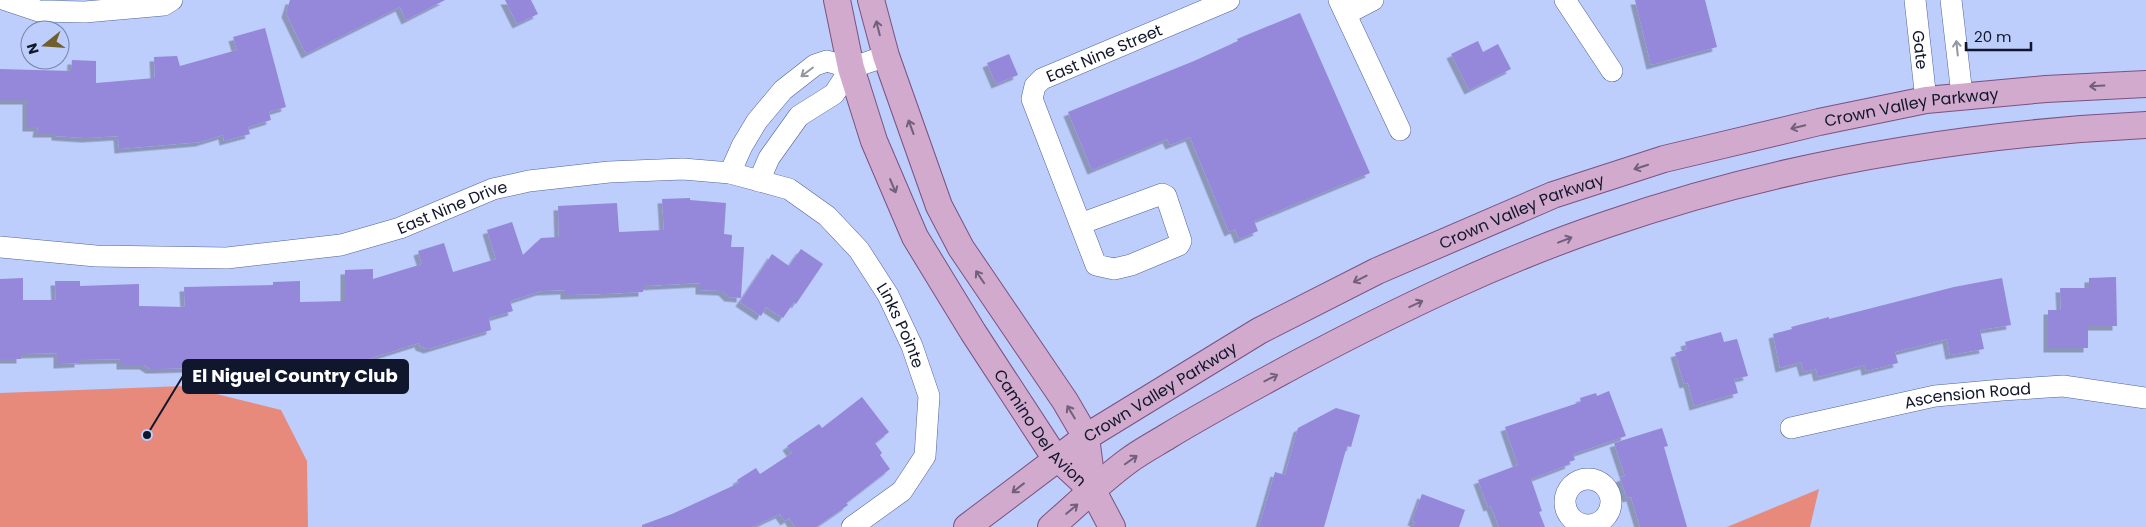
<svg xmlns="http://www.w3.org/2000/svg" width="2146" height="527" viewBox="0 0 2146 527" font-family="Poppins,sans-serif">
<style>
.green{fill:#e78a7b}
.building{fill:#9587da;filter:url(#shadow)}
.lines{fill:none;stroke-linecap:round;stroke-linejoin:round}
.minor-casing{stroke:#536397;stroke-width:22}
.major-casing{stroke:#7a5280;stroke-width:28}
.minor{stroke:#fff;stroke-width:21}
.major{stroke:#d1aace;stroke-width:26}
.oneway{stroke:#70607c}
.oneway2{stroke:#9396a0}
.labels{text-anchor:middle;dominant-baseline:central;stroke-width:4.5;stroke-linejoin:round;paint-order:stroke}
.street-label{font-size:16px;fill:#10162b;stroke:#bdcdfc}
.leader{fill:none;stroke:#10162b;stroke-width:2}
.callout-dot{fill:#10162b;stroke:#bdcdfc;stroke-width:2}
.callout{fill:#10162b;stroke:#10162b;stroke-width:2}
.callout-label{font-size:18px;text-anchor:middle;font-weight:bold;fill:#fff}
</style>
<defs>
<filter id="shadow"><feDropShadow dx="-4.5" dy="4.5" stdDeviation="0" flood-color="#0004"/></filter>
</defs>
<rect width="100%" height="100%" fill="#bdcdfc"/>
<path class="green" d="M184,386l97,24 26,51 1,66h-308v-134z
M1819,489l-9,38h-83z"/>
<path class="building" d="M290,0h155l-39,20 -6,-13 -94,47 -20,-41z
M505,0h26l7,14 -21,10z
M1635,0h70l12,47 -66,18z
M1300,13l70,160 -116,48 4,10 -19,8 -4,-10 -6,3 -39,-95 -20,8 -3,-6 -75,31 -24,-58 126,-51 44,-20 -1,-2z
M265,28l21,79 -17,5 2,8 -23,7 2,7 -26,7 -1,-6 -23,7 -81,7 -1,-13 -32,2 -30,-2v-3h-19l1,-6h-11v-27h-27v-31l71,2 1,-11 24,1v22l59,-5 -1,-21 23,-1 3,10 57,-16 -4,-13z
M1478,41l5,11 15,-8 13,25 -42,21 -18,-36z
M1009,54l9,21 -22,9 -9,-21z
M690,198v2l36,3 -2,31 8,1 -1,12h13l-3,51 -12,-1 -6,-6 -23,-1v-7l-57,3v6l-41,2 -37,1v-5l-24,1 -31,10 3,10 -24,7 2,12 -63,19 -8,-3 -1,-3 -51,16h-19l-12,6h-5l-6,-6 -59,2v4h-21v-5l-56,1v7l-34,1h-6l-6,-4h-23v-6l-42,1v3l-21,1v-11l-37,1v5h-21v-80l23,-1v22h33l-1,-19h25v5l59,-2v22l46,1 -1,-20 89,-2v-3l27,-1v21l45,-1v-31l28,-1v10l49,-15 -4,-13 26,-8 9,29 43,-13 -9,-29 25,-8 11,33 18,-17 18,-1 -1,-31 59,-3 2,29 45,-2 -2,-31z
M801,249l22,15 -27,40 -2,-2 -11,16 -17,-11 -5,9 -21,-14 32,-48 17,12z
M2116,277l1,49h-29v22h-40v-38h13l-1,-22h29v-10z
M2002,278l9,47 -31,5 4,19 -34,6 -3,-16 -52,13 3,11 -32,8 -1,-6 -47,12 -2,-8 -12,3 -3,-10 -21,6 -7,-34 19,-5 -1,-2 38,-10v2l125,-32z
M1721,332l3,10 13,-3 11,37 -14,3 4,14 -44,13 -6,-23 -4,1 -9,-31 12,-4 -2,-7z
M1609,391l17,45 -53,18 2,6 -6,2 1,2 -39,15 11,32 -3,1 6,15h-46l-8,-21 -3,1 -10,-27 40,-15 -13,-38 76,-25 -1,-4 16,-5 1,3z
M862,397l27,35 -14,11 7,10 -2,2 10,14 -44,34 2,2 -32,22h-21l-6,-9 -4,3 -5,-7 -28,13h-110v-2l30,-11 67,-31 -2,-3 19,-12 4,6 32,-21 -5,-7 32,-22 3,4z
M1336,408l24,7 -9,32 -4,-1 -23,81h-65l16,-55 10,3 13,-47z
M1662,428l6,18 -4,1 23,80h-47l-9,-30 -4,1 -7,-20 5,-2 -11,-33z
M1422,494l43,16 -6,17h-46l2,-5 -3,-1z"/>
<g class="lines">
<g class="minor-casing">
<g id="minor">
<path d="M6,0l33,11 46,1 79,-7 8,-5"/>
<path d="M1339,0l61,130"/>
<path d="M1565,0l47,71"/>
<path id="s1" d="M1915,0l11,100"/>
<path d="M1951,0l11,95"/>
<path d="M1346,14l27,-14"/>
<path d="M730,173l12,-27 15,-25 26,-31 32,-25 12,-4 24,7 35,-12"/>
<path d="M759,181l10,-23 30,-42 35,-22 17,-26"/>
<path id="s2" d="M1080,224l82,-30 4,2 15,45 -2,4 -48,20 -17,4 -18,-4 -64,-166 3,-13 7,-7 187,-79"/>
<path id="s3" d="M0,247l96,9 131,2 114,-13 59,-17 93,-39 36,-8 80,-9 74,-3 47,4 59,16 38,27 32,34 29,45 24,51 17,50 -4,60 -23,35 -50,36"/>
<path id="s4" d="M1791,428l144,-32 67,-6 61,-4 83,12"/>
<circle cx="1588" cy="502" r="23"/>
</g>
</g>
<g class="major-casing">
<g id="major">
<path id="s5" d="M837,0l14,68 23,73 41,96 58,95 79,121 41,38"/>
<path d="M871,0l15,56 53,150 22,42 104,153 21,36 7,54 19,36"/>
<path id="s6" d="M967,527l119,-90 173,-106 118,-60 176,-76 111,-36 155,-37 107,-22 120,-11 100,-5"/>
<path d="M1051,527c25,-22 50,-46 77,-66 12,-9 27,-17 40,-25 43,-26 86,-49 130,-73 100,-53 203,-103 310,-139 173,-60 356,-90 538,-99"/>
</g>
</g>
<use href="#minor" class="minor"/>
<use href="#major" class="major"/>
</g>
<defs><path id="oneway-shaft" d="M-6 0H5M1.5-3L5.5 0L1.5 3" fill="none" stroke-width="1.6" stroke-linecap="round" stroke-linejoin="round" transform="scale(1.25)"/></defs>
<g class="oneway">
<use href="#oneway-shaft" transform="translate(878 28) rotate(-104)"/>
<use href="#oneway-shaft" transform="translate(2097 86) rotate(177)"/>
<use href="#oneway-shaft" transform="translate(911 127) rotate(-110)"/>
<use href="#oneway-shaft" transform="translate(1798 127) rotate(167)"/>
<use href="#oneway-shaft" transform="translate(1641 167) rotate(162)"/>
<use href="#oneway-shaft" transform="translate(893 186) rotate(67)"/>
<use href="#oneway-shaft" transform="translate(1565 240) rotate(-21)"/>
<use href="#oneway-shaft" transform="translate(980 277) rotate(-124)"/>
<use href="#oneway-shaft" transform="translate(1360 279) rotate(153)"/>
<use href="#oneway-shaft" transform="translate(1416 304) rotate(-25)"/>
<use href="#oneway-shaft" transform="translate(1271 378) rotate(-27)"/>
<use href="#oneway-shaft" transform="translate(1071 412) rotate(-121)"/>
<use href="#oneway-shaft" transform="translate(1131 460) rotate(-35)"/>
<use href="#oneway-shaft" transform="translate(1018 488) rotate(142)"/>
<use href="#oneway-shaft" transform="translate(1072 509) rotate(-40)"/>
</g>
<g class="oneway2">
<use href="#oneway-shaft" transform="translate(1957 48) rotate(-96)"/>
<use href="#oneway-shaft" transform="translate(807 72) rotate(143)"/>
</g>
<g class="labels">
<g class="street-label">
<text stroke="none"><textPath href="#s1" startOffset="50">Gate</textPath></text>
<text stroke="none"><textPath href="#s2" startOffset="500">East Nine Street</textPath></text>
<text stroke="none"><textPath href="#s6" startOffset="1046">Crown Valley Parkway</textPath></text>
<text stroke="none"><textPath href="#s3" startOffset="460">East Nine Drive</textPath></text>
<text stroke="none"><textPath href="#s6" startOffset="641">Crown Valley Parkway</textPath></text>
<text stroke="none"><textPath href="#s3" startOffset="984">Links Pointe</textPath></text>
<text stroke="none"><textPath href="#s6" startOffset="236">Crown Valley Parkway</textPath></text>
<text stroke="none"><textPath href="#s4" startOffset="180">Ascension Road</textPath></text>
<text stroke="none"><textPath href="#s5" startOffset="479">Camino Del Avion</textPath></text>
</g>
</g>
<path class="leader" d="M147 435L183 376"/>
<circle class="callout-dot" cx="147" cy="435" r="5"/>
<rect class="callout" x="183" y="360" width="225" height="33" rx="5"/>
<g class="callout-label">
<text x="295" y="382">El Niguel Country Club</text>
</g>
<g transform="translate(45 45) rotate(253)"><circle r="24" fill="#bdcdfc" stroke="#7884a8"/>
<path d="M0-4L9 19L0 12L-9 19Z" fill="#705e2c"/>
<text y="-8" font-size="14" font-weight="bold" text-anchor="middle" fill="#10162b">N</text>
</g>
<path d="M1966 42v8h65v-8" fill="none" stroke="#10162b" stroke-width="2.5"/>
<text x="1974" y="42" font-size="15" fill="#10162b" stroke="#bdcdfc" stroke-width="4" paint-order="stroke">20 m</text>
</svg>
